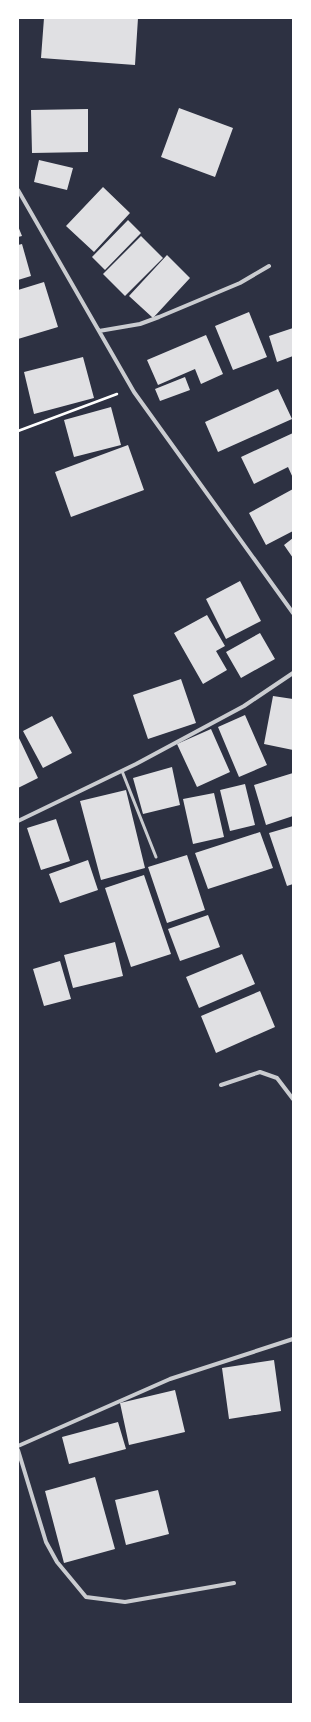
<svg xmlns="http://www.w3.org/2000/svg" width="311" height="1722" viewBox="0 0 311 1722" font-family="'Libre Baskerville',serif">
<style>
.building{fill:#e0e0e3}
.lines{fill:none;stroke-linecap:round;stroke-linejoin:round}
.path{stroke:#fff;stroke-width:2.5}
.service{stroke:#caccd0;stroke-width:3}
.minor{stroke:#caccd0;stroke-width:4}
</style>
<rect width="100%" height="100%" fill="#2d3142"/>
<path class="building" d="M44,18h94l-3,47 -94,-7z
M179,108l54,20 -18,49 -54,-20z
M88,109v43l-56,1 -1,-43z
M39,160l34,8 -6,22 -33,-8z
M103,187l27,26 -36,39 -28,-26z
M128,220l13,13 -36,37 -13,-13z
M18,226l4,10 -4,1z
M141,236l22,22 -38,38 -22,-22z
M22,244l9,32 -13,4v-35z
M167,255l23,23 -37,40 -24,-22z
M44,282l14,45 -40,12v-49z
M249,312l18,45 -34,13 -18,-44z
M293,328v28l-16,6 -8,-26z
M206,335l17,39 -22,10 -6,-15 -37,16 -11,-25z
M83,357l11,41 -60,16 -10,-42z
M185,377l5,13 -30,11 -5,-12z
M278,389l14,30 -74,33 -13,-30z
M111,407l10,38 -47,12 -10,-37z
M293,433v45l-5,-11 -34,17 -13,-27z
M128,445l16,45 -73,27 -16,-45z
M293,489v42l-27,14 -17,-32z
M293,538v20l-9,-13z
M240,581l21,40 -35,18 -20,-40z
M207,615l18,31 -9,5 11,19 -24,14 -29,-51z
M260,633l15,26 -34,19 -15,-26z
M181,679l15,44 -48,16 -15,-44z
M273,696l20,3v51l-29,-6z
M245,715l22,50 -28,12 -21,-50z
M52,716l20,37 -29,15 -20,-37z
M211,729l19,43 -33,15 -20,-43z
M18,736l20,42 -20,10z
M172,767l8,38 -37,9 -10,-36z
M293,773v43l-27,9 -12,-40z
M245,784l10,41 -25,6 -10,-41z
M126,790l19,78 -44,12 -21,-79z
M214,793l10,44 -31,7 -10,-45z
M56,819l14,42 -29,9 -14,-42z
M293,826v58l-6,2 -18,-53z
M260,832l13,36 -65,21 -13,-36z
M187,855l18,55 -38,13 -19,-56z
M88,860l10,30 -38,13 -11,-29z
M144,875l27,79 -40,13 -26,-79z
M208,915l12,32 -40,14 -12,-32z
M115,942l8,34 -50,12 -9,-33z
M242,954l13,30 -56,24 -13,-31z
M60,961l11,38 -27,7 -11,-37z
M260,991l15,36 -59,26 -15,-37z
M274,1360l7,51 -52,8 -7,-51z
M175,1390l10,42 -56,13 -9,-42z
M118,1422l8,27 -57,15 -7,-27z
M95,1477l20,72 -51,14 -19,-72z
M158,1490l11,44 -43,11 -11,-45z"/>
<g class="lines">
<path class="path" d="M18,431l99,-37"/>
<path class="service" d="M122,771l34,86"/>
<path class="minor" d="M18,190l116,202 159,221
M99,331l41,-7 19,-7 81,-34 29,-17
M18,821l118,-57 108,-58 49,-33
M221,1085l39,-13 17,6 16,21
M18,1446l152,-67 123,-40
M18,1450l28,92 11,20 29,35 39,5 109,-19"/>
</g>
<rect width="311" height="1722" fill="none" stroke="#ffffff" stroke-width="38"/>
</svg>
